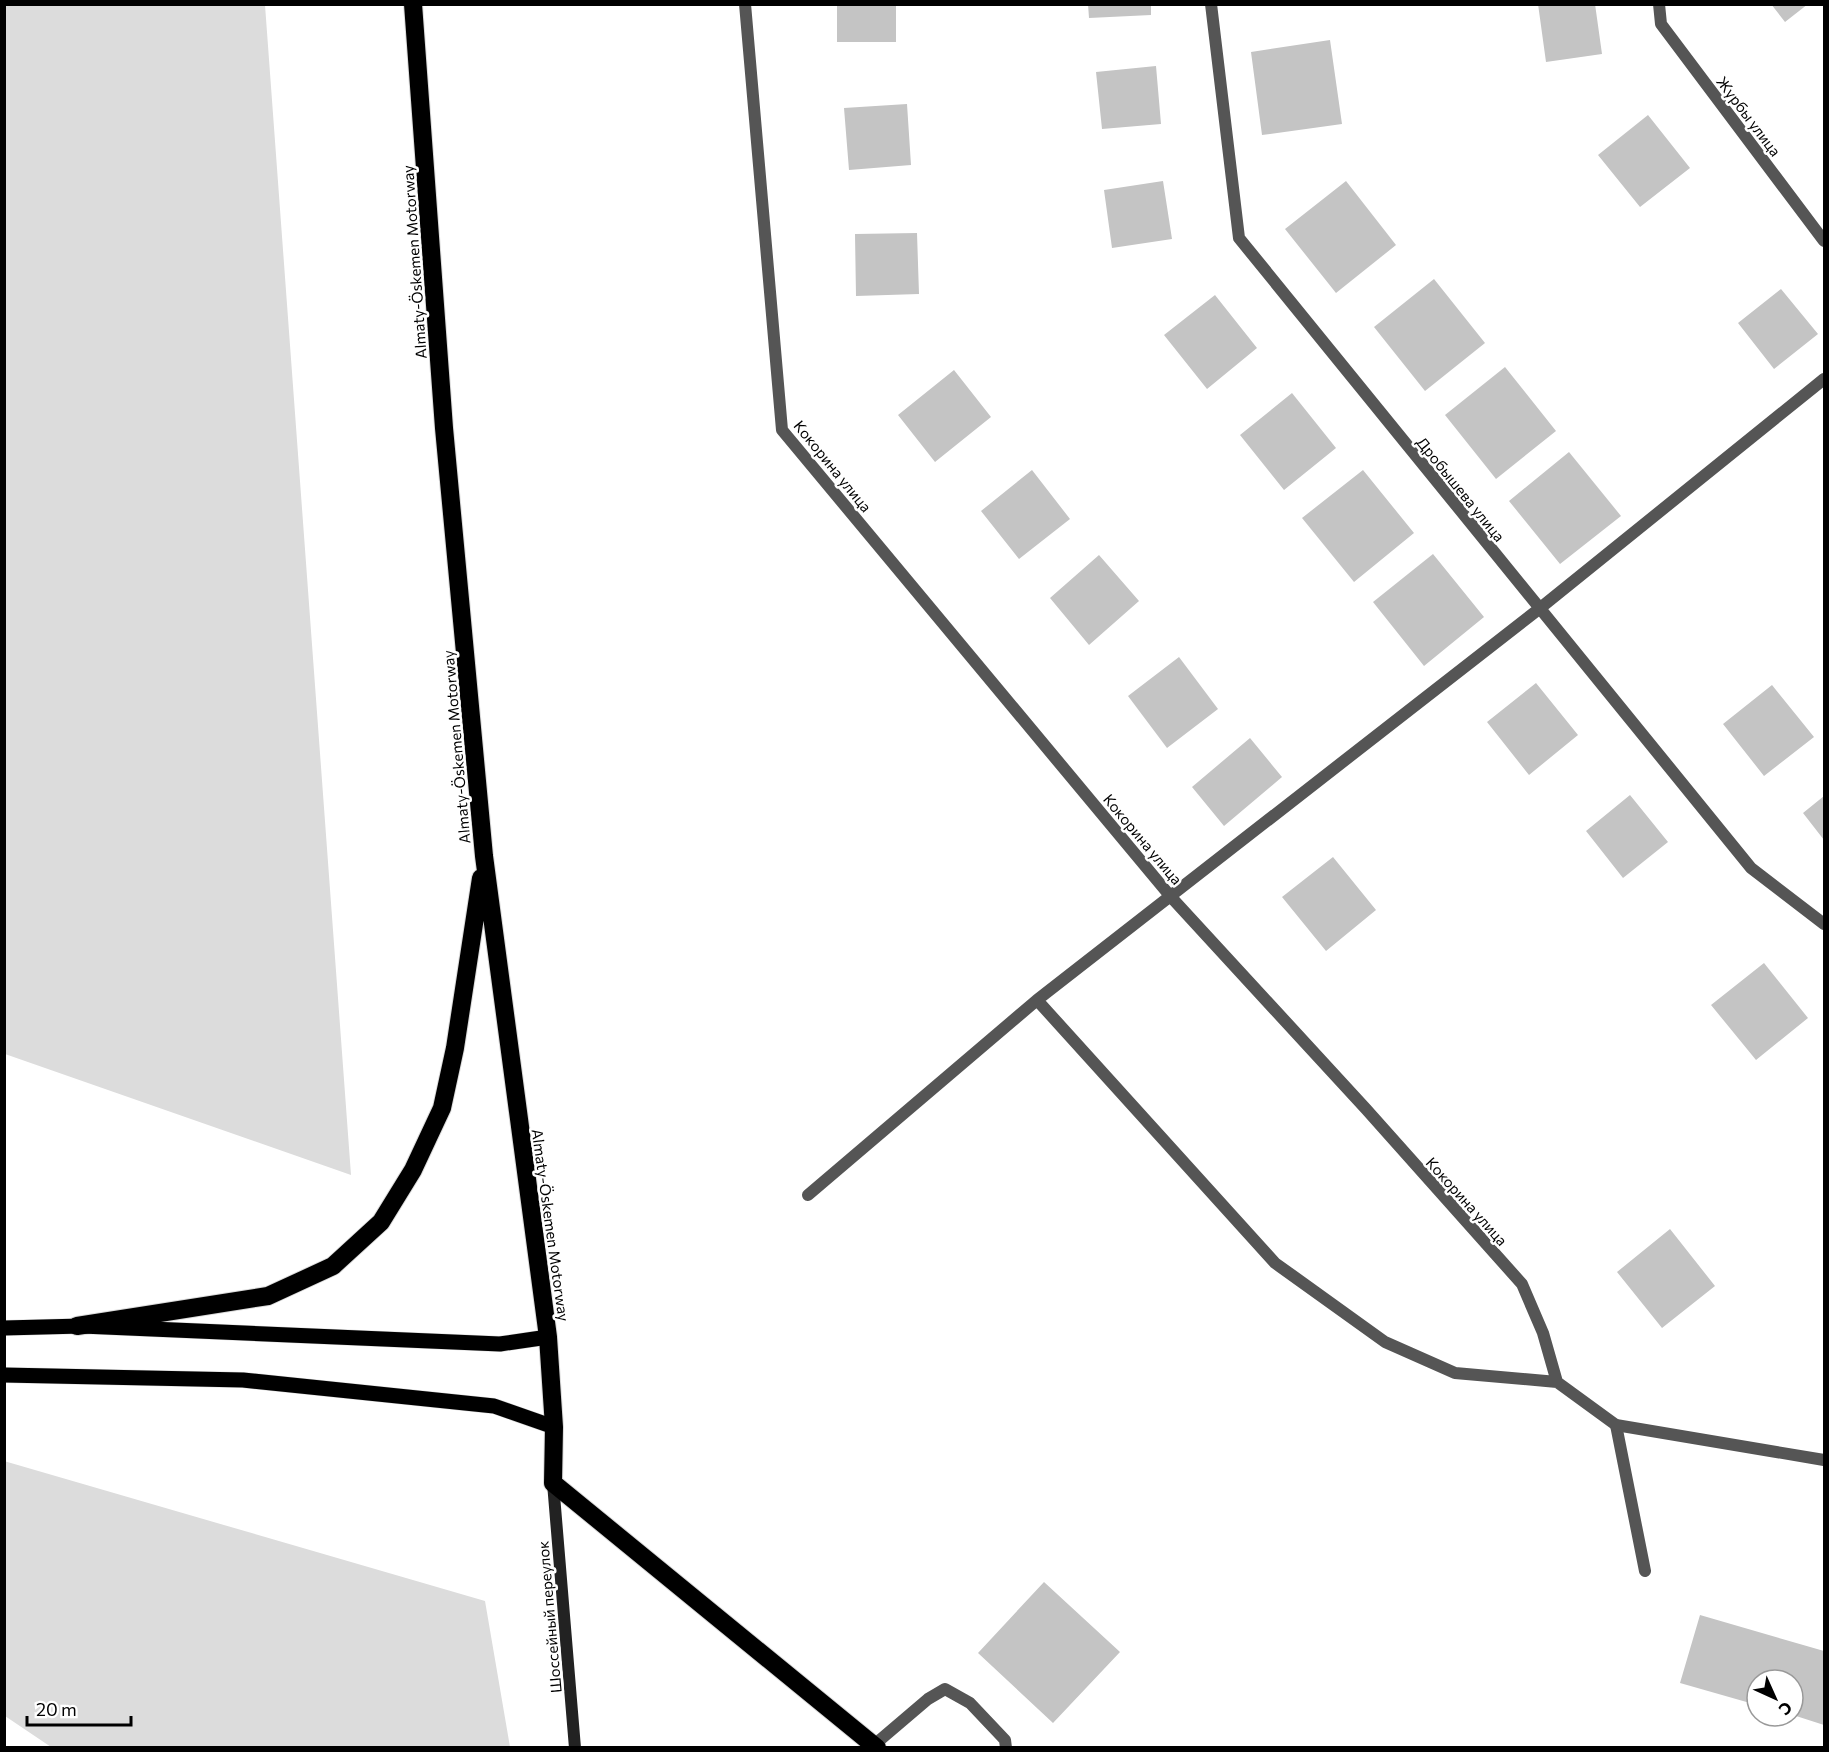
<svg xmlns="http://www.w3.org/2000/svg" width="1829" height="1752" viewBox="0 0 1829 1752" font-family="Commissioner,sans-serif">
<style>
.green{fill:#dcdcdc}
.building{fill:#c4c4c4}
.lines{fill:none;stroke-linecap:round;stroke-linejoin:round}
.primary-casing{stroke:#dbdbdb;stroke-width:16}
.highway-casing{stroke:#dbdbdb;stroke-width:20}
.lane{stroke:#555;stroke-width:12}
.street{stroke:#555;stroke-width:12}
.secondary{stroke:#222;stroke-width:12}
.primary{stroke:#000;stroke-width:15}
.highway{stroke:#000;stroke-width:18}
.labels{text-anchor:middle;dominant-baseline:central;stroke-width:5;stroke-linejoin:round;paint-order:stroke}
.street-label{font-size:15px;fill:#000;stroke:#fff}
</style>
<rect width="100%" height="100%" fill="#fff"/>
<path class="green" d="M5,4l260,1 86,1170 -346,-121z
M4,1461l481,140 25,146h-459l-46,-31z"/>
<path class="building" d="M837,4h59v38h-59z
M1088,4h63v11l-62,3z
M1538,4h57l7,50 -56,8z
M1771,4h37l-23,18z
M1330,40l12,84 -80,11 -11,-83z
M1156,66l5,58 -59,5 -6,-57z
M907,104l4,61 -62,5 -5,-62z
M1648,115l42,53 -50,39 -42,-52z
M1163,181l9,58 -60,9 -8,-58z
M1346,181l50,64 -60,48 -51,-64z
M917,233l2,61 -63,2 -1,-62z
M1434,279l51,64 -60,48 -51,-64z
M1781,289l37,45 -44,35 -36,-46z
M1215,295l42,53 -50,41 -43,-54z
M1505,367l51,64 -60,48 -51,-64z
M954,370l37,47 -56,45 -37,-47z
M1292,393l44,55 -52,42 -44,-55z
M1569,452l52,64 -61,48 -51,-63z
M1032,470l38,49 -51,40 -38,-48z
M1363,470l51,63 -60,49 -52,-64z
M1433,554l51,63 -60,49 -51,-64z
M1099,555l40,46 -50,44 -39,-47z
M1179,657l39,52 -51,39 -39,-52z
M1536,683l42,52 -49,40 -42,-53z
M1772,685l42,52 -50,39 -41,-52z
M1250,738l32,39 -58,49 -32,-39z
M1630,795l38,47 -45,36 -37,-47z
M1824,796v44l-21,-27z
M1333,857l43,53 -50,41 -44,-54z
M1764,963l44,55 -52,42 -45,-55z
M1670,1229l45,57 -53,42 -45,-56z
M1044,1582l76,70 -67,71 -75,-70z
M1700,1615l124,36v74l-31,-10v-35h-36v25l-77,-22z"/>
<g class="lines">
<g class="primary-casing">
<path id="primary" d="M4,1328l78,-2 418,18 48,-7
M4,1375l239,5 251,26 60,21"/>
</g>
<g class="highway-casing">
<path id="highway" d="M413,4l31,424 40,428 64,481 6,90 -1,56 324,265
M77,1326l191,-30 65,-30 48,-44 32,-52 29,-62 13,-60 26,-170"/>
</g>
<path class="lane" d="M1616,1425l29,146
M874,1745l54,-46 17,-10 25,14 35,37 1,8"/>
<path class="street" d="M745,4l37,426 389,467 195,212 156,175 21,49 14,49 59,43 208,35
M1211,4l28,234 512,630 73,56
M1659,4l2,20 163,217
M1037,1000l238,263 110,79 70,31 102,9
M808,1195l229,-195 502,-391 285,-230"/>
<path class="secondary" d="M553,1483l22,265"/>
<use href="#primary" class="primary"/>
<use href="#highway" class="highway"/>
</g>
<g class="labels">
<g class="street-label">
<text transform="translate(1749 116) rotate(53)">Журбы улица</text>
<text transform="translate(414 262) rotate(-94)">Almaty-Öskemen Motorway</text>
<text transform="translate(833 466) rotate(51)">Кокорина улица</text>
<text transform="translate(1461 489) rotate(51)">Дробышева улица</text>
<text transform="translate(456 747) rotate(-95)">Almaty-Öskemen Motorway</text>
<text transform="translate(1143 839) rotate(50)">Кокорина улица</text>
<text transform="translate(1467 1201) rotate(48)">Кокорина улица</text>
<text transform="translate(551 1225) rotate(82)">Almaty-Öskemen Motorway</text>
<text transform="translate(549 1617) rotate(-95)">Шоссейный переулок</text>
</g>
</g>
<rect width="1829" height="1752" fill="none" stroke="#000000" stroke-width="12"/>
<g transform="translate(1775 1698) rotate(135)"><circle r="28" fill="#ffffff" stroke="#999999" stroke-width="1.5"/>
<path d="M0-4.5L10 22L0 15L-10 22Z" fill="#000000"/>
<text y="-9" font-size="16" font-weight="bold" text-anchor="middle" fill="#000000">С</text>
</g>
<path d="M27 1716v9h104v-9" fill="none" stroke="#000000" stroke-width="3"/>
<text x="36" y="1716" font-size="18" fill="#000000" stroke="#ffffff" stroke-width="4.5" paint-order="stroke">20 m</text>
</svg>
